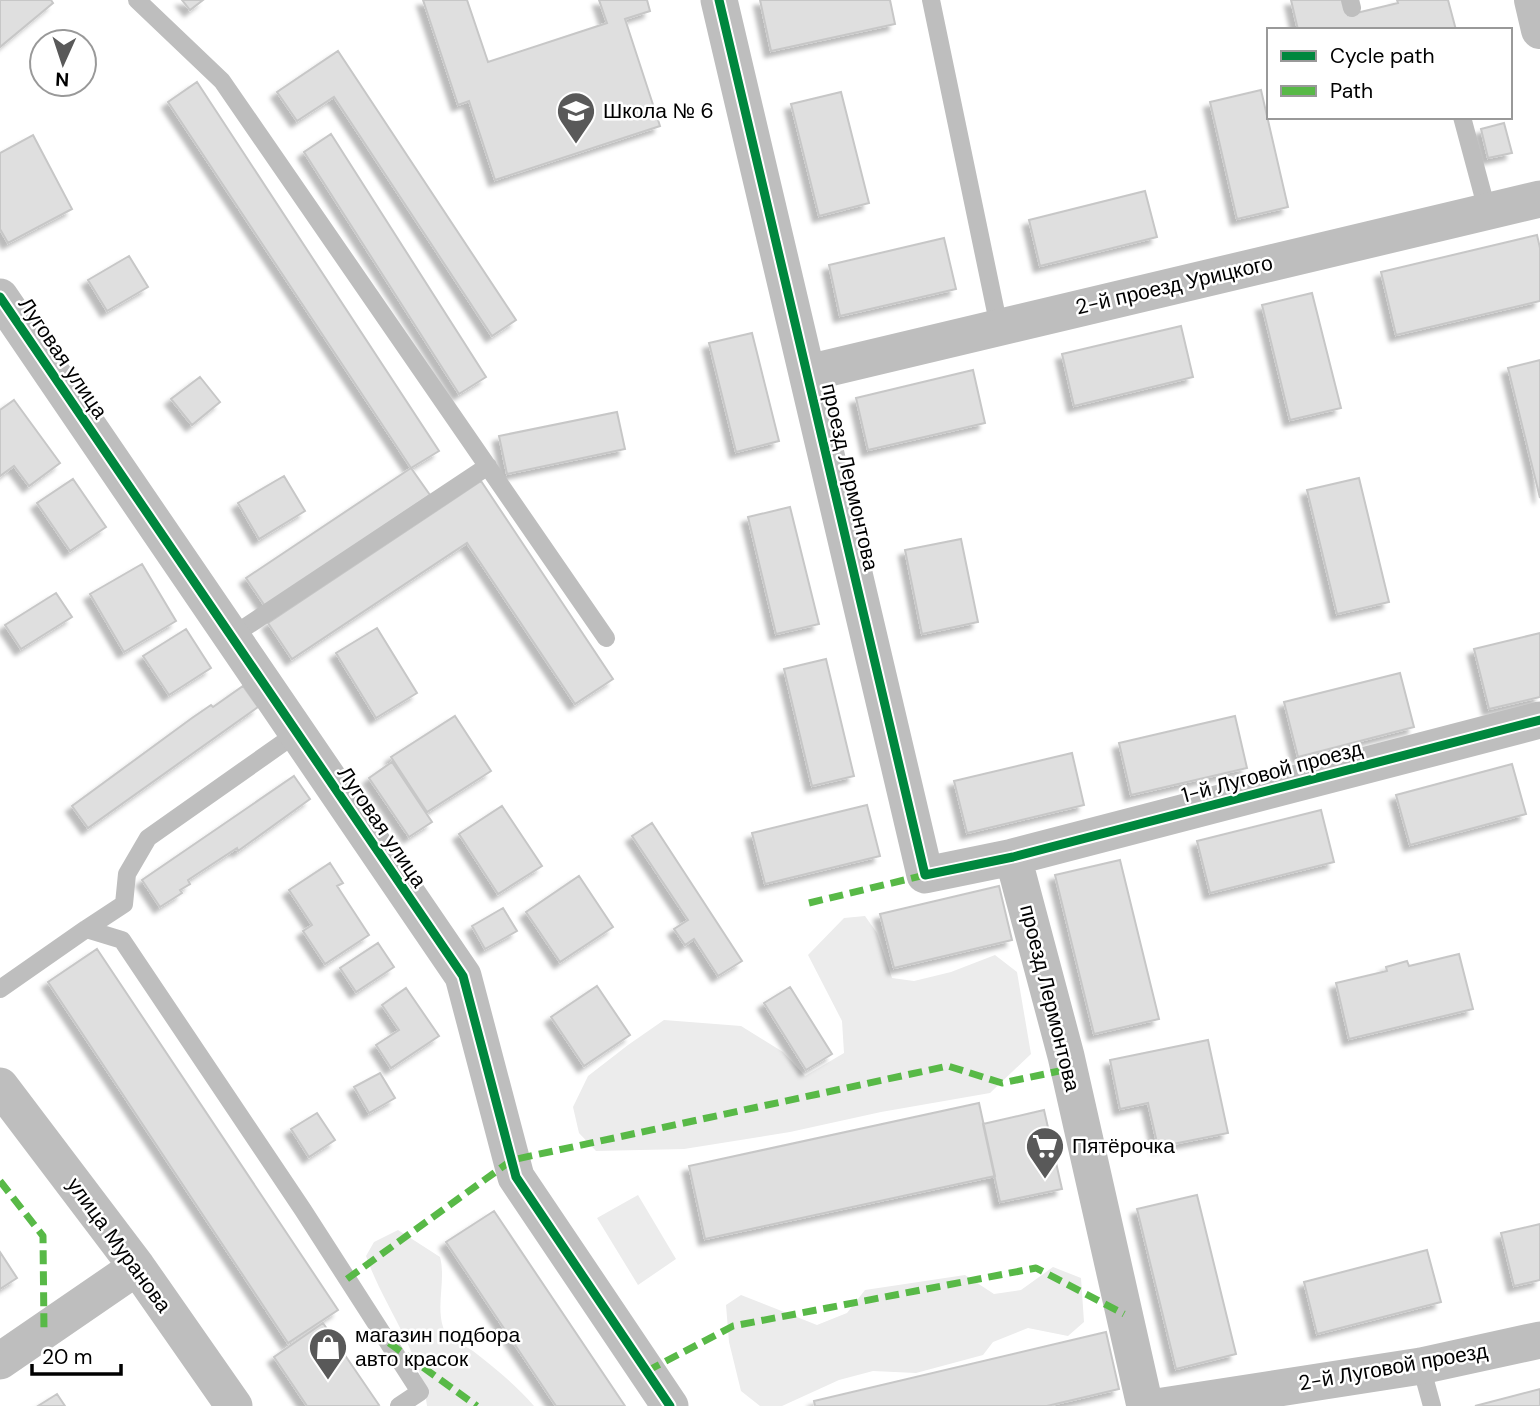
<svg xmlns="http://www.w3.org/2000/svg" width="1540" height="1406" viewBox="0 0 1540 1406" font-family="'DM Sans',sans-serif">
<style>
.green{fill:#ececec}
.building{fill:#dfdfdf;stroke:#c7c7c7;stroke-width:2;filter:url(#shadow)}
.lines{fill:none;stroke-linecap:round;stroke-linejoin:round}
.lane{stroke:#bebebe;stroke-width:18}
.street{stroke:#bebebe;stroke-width:37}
.highway{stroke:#bebebe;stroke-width:38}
.quiet{stroke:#58b947;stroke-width:7;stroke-dasharray:14 7;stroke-linecap:butt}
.cycleway-casing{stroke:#fff;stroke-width:13}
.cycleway{stroke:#00873e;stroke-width:9}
.labels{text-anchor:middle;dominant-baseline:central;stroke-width:5;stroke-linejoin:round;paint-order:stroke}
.poi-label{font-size:21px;fill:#000;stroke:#fff;text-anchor:start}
.street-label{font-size:21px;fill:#000;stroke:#fff}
</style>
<defs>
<filter id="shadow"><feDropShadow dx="-6" dy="6" stdDeviation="2" flood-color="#0004"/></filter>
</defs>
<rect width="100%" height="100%" fill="#fff"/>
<path class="green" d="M865,916l12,17 15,45 22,3 37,-9 44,-17 22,17 14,82 -41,39 -109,19 -91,20 -106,17 -88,2 -17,-18 -6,-26 15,-31 40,-31 36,-25 77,6 42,26 22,24 39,-23 -2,-32 -34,-66 36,-37z
M638,1195l38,64 -38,26 -41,-67z
M398,1230l42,27c6,23 -4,47 3,70 4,13 20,17 30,24 21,16 44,35 61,55h-107c-5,-52 -44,-101 -61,-150l8,-14z
M1053,1267l28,11 3,44 -16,14 -40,-8 -35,14 -10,13 -67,18 -43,-2 -34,9 -57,26h-22l-19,-15 -12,-49 -3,-37 15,-10 76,30 30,-12 18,-23 100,-15 29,19 27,-4z"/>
<path class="building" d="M0,0h51l2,3 -53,44z
M182,0h21l-13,10z
M423,0h44l21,62 119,-39 -8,-23h48l3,11 -25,8 35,107 -165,54 -26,-79 -11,4z
M760,0h130l5,24 -124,27z
M1291,0h53l4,15 50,-12 -1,-3h51l8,30h-158z
M338,51l178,269 -24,16 -158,-239 -37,24 -20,-29z
M197,82l242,369 -28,17 -243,-366z
M1261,90l27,117 -51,12 -27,-117z
M841,92l28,111 -50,13 -28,-112z
M1504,123l8,30 -24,5 -7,-29z
M331,134l155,243 -27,17 -155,-242z
M33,135l39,74 -64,34 -8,-14v-76z
M1145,191l12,46 -117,29 -11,-46z
M1537,235l3,13v53l-144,34 -15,-63z
M944,238l12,51 -116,27 -11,-51z
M129,256l19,31 -41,24 -19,-31z
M1312,293l29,115 -51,12 -28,-115z
M1181,326l12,51 -119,29 -12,-52z
M752,333l27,108 -43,11 -27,-109z
M1540,360v138l-32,-130z
M973,370l12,53 -117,27 -12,-52z
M200,377l20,25 -28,23 -21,-26z
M14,400l46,63 -31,23 -15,-20 -14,10v-66z
M617,412l8,37 -118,25 -8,-38z
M411,468l19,27 -165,111 -19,-28z
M284,476l21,35 -46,28 -21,-36z
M1359,478l30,124 -52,12 -30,-124z
M73,479l33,48 -36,24 -33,-48z
M481,481l132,198 -38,25 -108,-161 -175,116 -24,-36z
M790,507l29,117 -43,10 -28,-117z
M961,539l17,83 -56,12 -17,-84z
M142,564l34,57 -52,31 -34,-58z
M56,593l16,24 -51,32 -16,-24z
M377,628l40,65 -41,25 -40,-65z
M186,629l25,39 -42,27 -26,-39z
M1540,633v64l-51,12 -15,-60z
M826,659l28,117 -42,10 -28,-117z
M1400,673l14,54 -116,30 -14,-55z
M243,686l15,21 -170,121 -16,-22 120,-88 19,-13 2,2z
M455,716l36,55 -64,41 -36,-55z
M1235,716l12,52 -116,27 -12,-52z
M1072,753l12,52 -117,28 -13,-52z
M392,762l40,60 -23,15 -40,-59z
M1512,764l14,50 -116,31 -14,-50z
M294,776l16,23 -72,52 -1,-3 -49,32 2,4 -10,6 2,3 -22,14 -18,-27z
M867,805l13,51 -115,28 -13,-51z
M502,806l40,60 -44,28 -39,-60z
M1321,810l13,52 -124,31 -13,-52z
M652,823l90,138 -24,15 -24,-37 -9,6 -11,-16 14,-9 -56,-84z
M1120,860l39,159 -65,15 -39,-159z
M330,863l13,20 -6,3 32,49 -44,29 -22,-33 9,-6 -23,-35z
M579,876l34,51 -53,35 -34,-50z
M999,886l13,54 -118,28 -14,-54z
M503,908l14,23 -32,18 -13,-23z
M378,943l16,24 -38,25 -16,-24z
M97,949l241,361 -50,33 -240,-361z
M1459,954l14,55 -124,30 -13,-56 51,-12 -1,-4 21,-6 2,5z
M597,986l33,49 -46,31 -33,-49z
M790,987l42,67 -26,16 -42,-67z
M406,988l33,48 -48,32 -15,-23 23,-15 -17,-25z
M1208,1040l20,93 -70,14 -10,-44 -28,6 -10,-49z
M380,1073l15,25 -26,15 -15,-26z
M979,1103l16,73 -290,63 -16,-73z
M1044,1110l18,79 -62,13 -17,-78z
M317,1113l18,27 -26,17 -18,-28z
M1197,1195l39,159 -60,15 -39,-160z
M494,1211l131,195h-69l-110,-164z
M1540,1224v56l-26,6 -13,-53z
M1427,1250l14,52 -124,32 -13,-52z
M0,1252l17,26 -17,11z
M323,1323l56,82 -2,1h-70l-33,-49z
M1106,1332l13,57 -72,17h-232l-1,-5z
M1540,1389v17h-65z
M57,1394l8,12h-27z"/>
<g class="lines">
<path class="lane" d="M137,0l85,81 384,557
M931,0l68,327
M1350,0l2,8
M1462,117l25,93
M232,636l256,-170
M86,929l38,-25 3,-30 21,-36 149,-105
M0,989l86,-60 36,11 181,270 117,182 -21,14
M1421,1366l11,40"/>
<path class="street" d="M719,0l206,875 88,-18 527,-137
M0,297l463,679 53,201 154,229
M808,373l732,-174
M1013,857l53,199 79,350
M0,1086l137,181 97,139
M0,1361l137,-94
M1163,1406l258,-40 119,-26"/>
<path class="highway" d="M1533,0l7,30"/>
<path class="quiet" d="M809,903l116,-28
M0,1181l43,55 1,96
M347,1279l165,-119 436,-94 54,17 67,-14
M389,1343l88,63
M647,1371l86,-45 303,-58 88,46"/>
<g class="cycleway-casing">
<path id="cycleway" d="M719,0l206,875 88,-18 527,-137
M0,297l463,679 53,201 154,229"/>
</g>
<use href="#cycleway" class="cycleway"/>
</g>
<defs>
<g id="school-pin" transform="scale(2.0125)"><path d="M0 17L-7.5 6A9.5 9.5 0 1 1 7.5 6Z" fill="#595959" stroke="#fff"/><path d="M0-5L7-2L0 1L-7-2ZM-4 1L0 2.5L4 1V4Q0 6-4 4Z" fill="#fff"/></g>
<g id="supermarket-pin" transform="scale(2.0125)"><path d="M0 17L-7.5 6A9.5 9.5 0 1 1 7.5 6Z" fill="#595959" stroke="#fff"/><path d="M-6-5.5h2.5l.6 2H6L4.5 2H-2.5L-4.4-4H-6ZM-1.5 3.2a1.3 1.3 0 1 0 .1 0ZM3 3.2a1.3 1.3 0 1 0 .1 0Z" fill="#fff"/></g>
<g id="shop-pin" transform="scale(2.0125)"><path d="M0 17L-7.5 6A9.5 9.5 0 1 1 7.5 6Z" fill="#595959" stroke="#fff"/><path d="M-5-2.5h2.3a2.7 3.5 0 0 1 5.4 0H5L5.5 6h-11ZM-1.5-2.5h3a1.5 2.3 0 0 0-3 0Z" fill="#fff"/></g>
</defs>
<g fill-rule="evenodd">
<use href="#school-pin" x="576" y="111"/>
<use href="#supermarket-pin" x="1045" y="1146"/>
<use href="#shop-pin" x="328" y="1347"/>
</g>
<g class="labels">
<g class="poi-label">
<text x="603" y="111">Школа № 6</text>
<text x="1072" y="1146">Пятёрочка</text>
<text x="355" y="1335">магазин подбора<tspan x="355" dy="24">авто красок</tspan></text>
</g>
<g class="street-label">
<text transform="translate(1174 285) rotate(-13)">2-й проезд Урицкого</text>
<text transform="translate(63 358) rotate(56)">Луговая улица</text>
<text transform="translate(850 477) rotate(77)">проезд Лермонтова</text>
<text transform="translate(1272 772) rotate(-15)">1-й Луговой проезд</text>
<text transform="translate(382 827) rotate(56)">Луговая улица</text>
<text transform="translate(1050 998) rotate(76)">проезд Лермонтова</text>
<text transform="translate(119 1245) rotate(54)">улица Муранова</text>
<text transform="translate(1393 1367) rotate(-10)">2-й Луговой проезд</text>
</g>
</g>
<rect x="1267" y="28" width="245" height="91" fill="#ffffff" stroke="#999999" stroke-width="2"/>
<rect x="1281" y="51" width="35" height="10" fill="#00873e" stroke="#999999" stroke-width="2"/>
<text x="1330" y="63" font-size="21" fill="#000000">Cycle path</text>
<rect x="1281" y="86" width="35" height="10" fill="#58b947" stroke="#999999" stroke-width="2"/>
<text x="1330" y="98" font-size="21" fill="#000000">Path</text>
<g transform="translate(63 63) rotate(183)"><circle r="33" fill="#ffffff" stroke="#999999" stroke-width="2"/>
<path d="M0-5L12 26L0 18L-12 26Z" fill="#595959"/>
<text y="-10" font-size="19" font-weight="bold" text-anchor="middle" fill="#000000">N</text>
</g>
<path d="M32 1364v10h89v-10" fill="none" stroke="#000000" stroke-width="3.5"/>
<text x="42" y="1364" font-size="21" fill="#000000" stroke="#ffffff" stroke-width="5" paint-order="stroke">20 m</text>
</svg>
